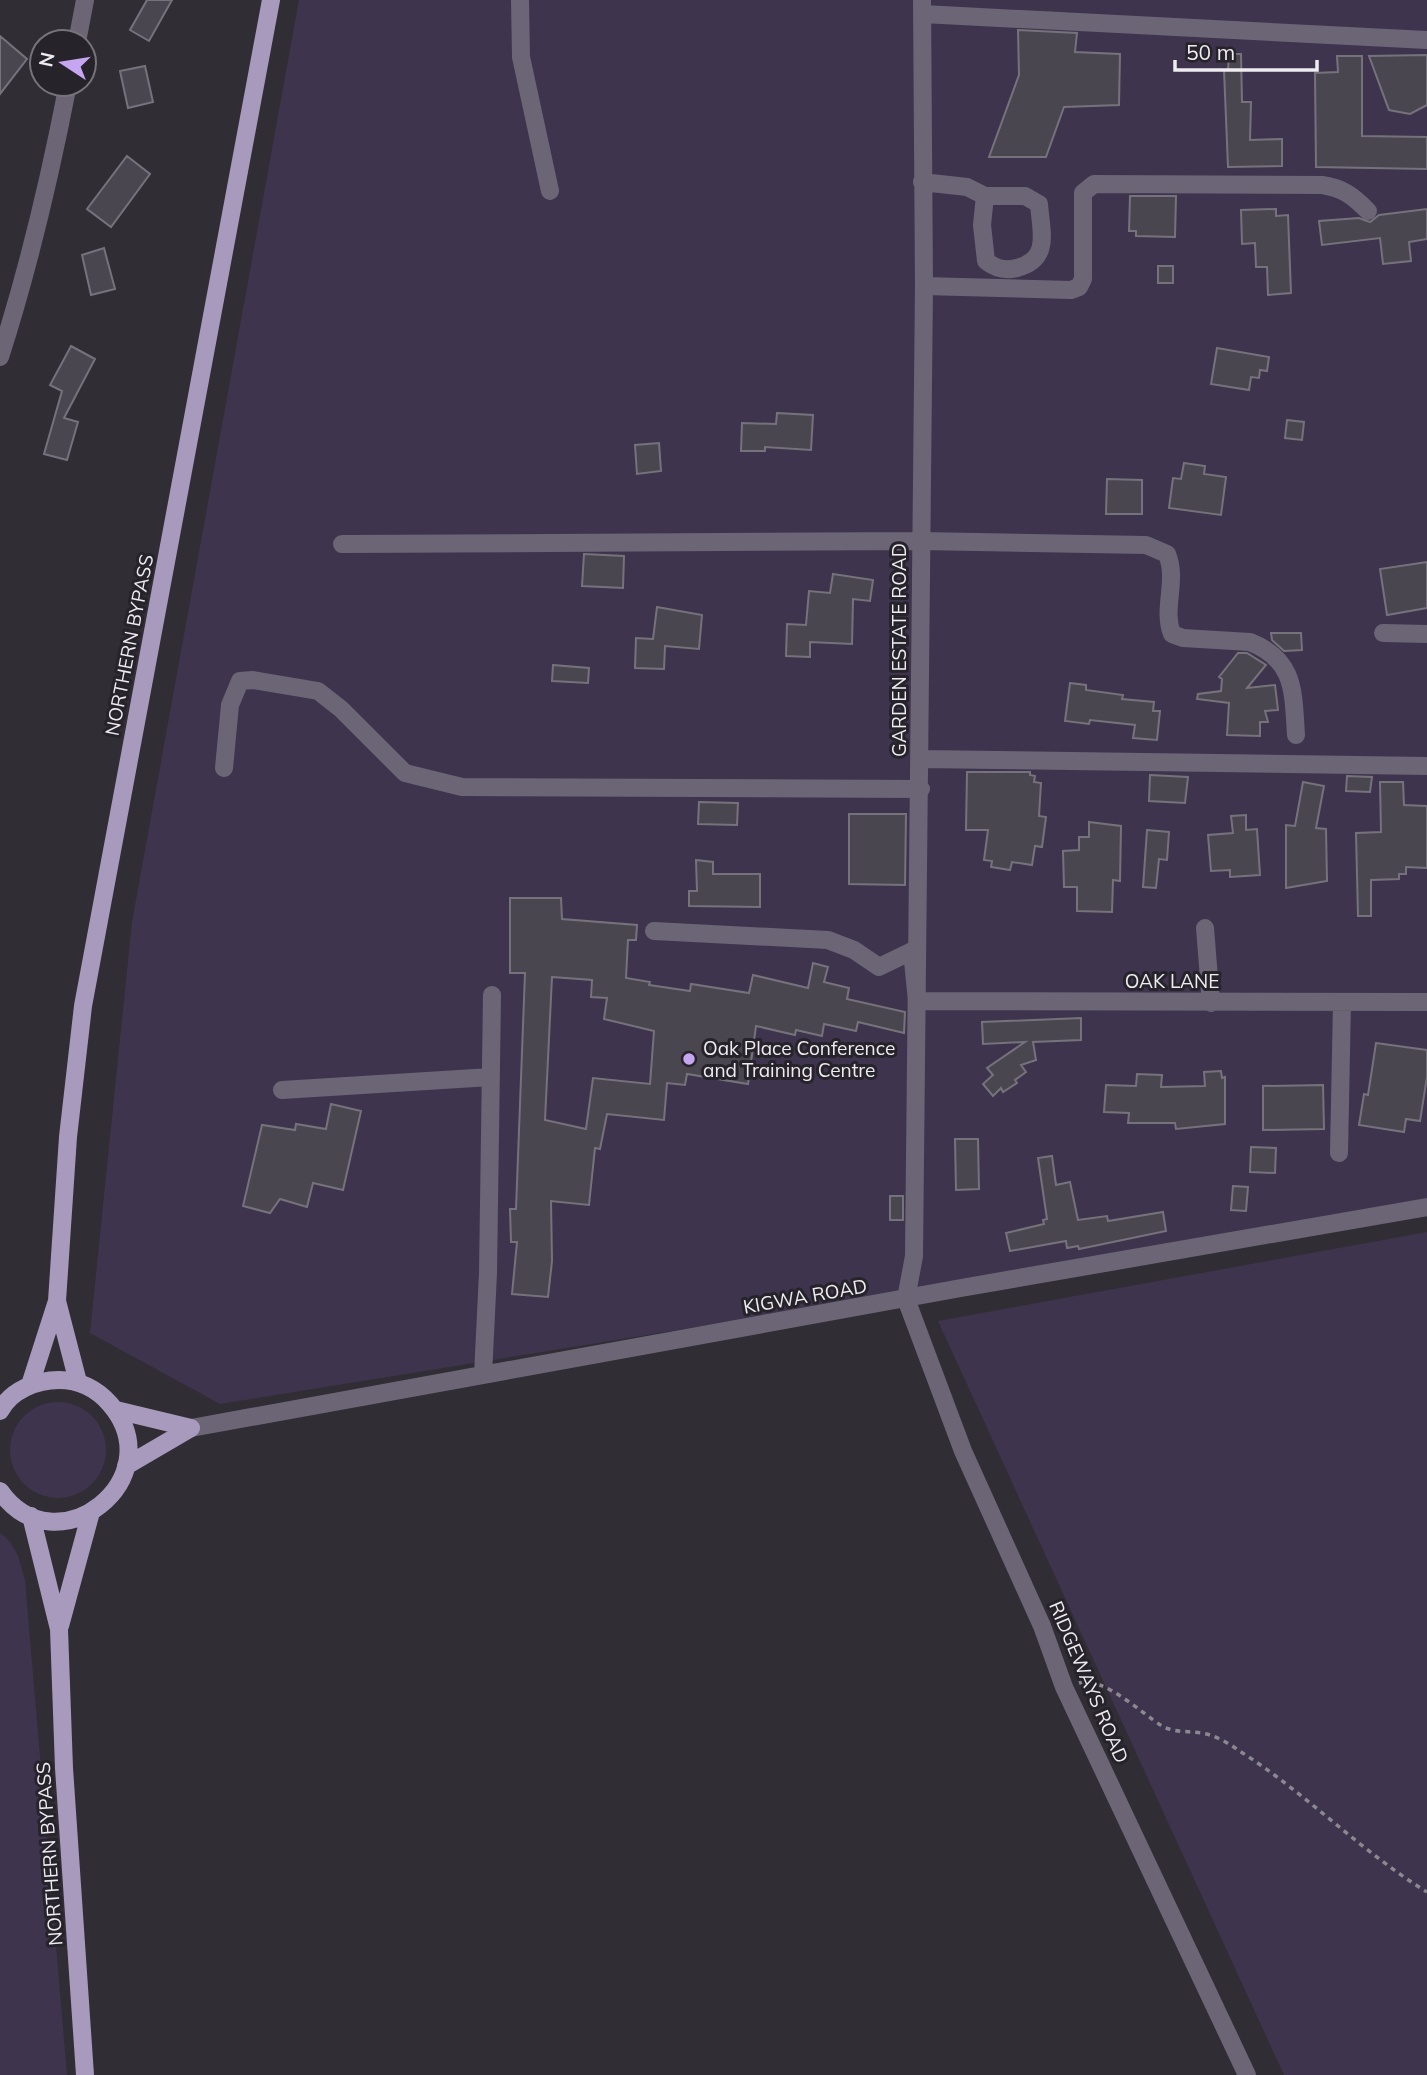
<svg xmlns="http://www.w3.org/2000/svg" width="1427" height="2075" viewBox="0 0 1427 2075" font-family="Mulish,sans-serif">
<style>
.green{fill:#3f344d}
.building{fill:#4a464f;stroke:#76727b;stroke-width:2;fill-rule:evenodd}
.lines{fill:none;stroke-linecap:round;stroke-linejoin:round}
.path{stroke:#8b888f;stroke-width:3.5;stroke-dasharray:5 5;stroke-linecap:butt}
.minor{stroke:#6c6576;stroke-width:18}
.major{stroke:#a89abd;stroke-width:18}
.poi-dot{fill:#c6a6f0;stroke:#26232b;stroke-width:2.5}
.labels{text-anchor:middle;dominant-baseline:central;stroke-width:6;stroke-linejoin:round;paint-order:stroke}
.street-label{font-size:19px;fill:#eeecf1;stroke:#26232b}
.poi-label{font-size:19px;fill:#eeecf1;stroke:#26232b;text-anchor:start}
</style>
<rect width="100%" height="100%" fill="#302d35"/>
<path class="green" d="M299,0h1128v1209l-1207,195 -130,-71 42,-411z
M1427,1232v843h-143l-346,-754z
M10 1450a48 48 0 1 1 96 0a48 48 0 1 1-96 0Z
M0,1533c17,12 20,28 25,47l42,495h-67z"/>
<path class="building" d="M147,0h25l-23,41 -19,-11z
M1018,30l59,3 -2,19 45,2 -1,51 -55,2 -18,50h-57l30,-82z
M0,36l27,23 -27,35z
M1229,54h12l1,48h9l-1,38 32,-1v27l-54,1 -4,-97h4z
M1427,55v50l-17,9 -21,-4 -20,-54z
M1337,56h25v80l65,1v32l-111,-2 -1,-94 23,-1z
M145,66l8,36 -25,6 -8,-37z
M127,156l23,18 -39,53 -24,-18z
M1130,196h46l-1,41 -39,-1v-5h-7z
M1276,209v7l12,-1 3,78 -23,2 -1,-28h-11l-1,-24 -13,1 -1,-34z
M1427,209v30l-18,3 2,19 -28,3 -3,-26 -58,7 -3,-24 40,-3 11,4 9,-7z
M104,248l11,41 -24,6 -9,-40z
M1158,266h15v17h-15z
M71,346l24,13 -31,59 14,4 -11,38 -23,-6 18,-63 -12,-6z
M1217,348l52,9 -2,14 -7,-1 -1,8 -8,-1 -2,13 -38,-6z
M777,413l36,2 -2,35 -46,-3v4h-24l1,-28 34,1z
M1287,420l17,2 -2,18 -17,-2z
M659,443l2,28 -24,3 -2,-29z
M1184,463l21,3 -1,8 22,3 -5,38 -52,-7 4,-30 8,1z
M1107,479l35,1v34h-36z
M584,554l40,2 -1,32 -41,-2z
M1427,562v46l-40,7 -7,-46z
M833,574l40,6 -3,21 -17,-2 -1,45 -42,-2v15l-24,-1 1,-32 19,1 3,-34 21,2z
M657,607l45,8 -3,34 -34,-3 -1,23 -29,-1 1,-30 17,1z
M1271,633h30l1,17 -18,1 -12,-11z
M1238,653h9l19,12 -19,23 28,-3 3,25 -13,1 3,11h-8v14l-33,-1 2,-32 -32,-4 1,-5 23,-3 1,-12 -3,-2z
M553,665l36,3 -1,15 -36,-2z
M1070,683l16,2v5l37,5 -1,4 32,3 -1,9h7l-3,29 -24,-2 2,-13 -45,-5 -1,4 -24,-3z
M967,772h63v3l5,1 -1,6 7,1 -2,33 7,1 -4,30 -7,-1 -3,19 -20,-3 -2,8 -19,-3 1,-6 -8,-1 4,-30h-22z
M1150,775l38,2 -3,26 -36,-2z
M1347,776l25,1 -2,15 -24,-1z
M1303,782l21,4 -8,42 10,1 1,52 -41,7v-63l9,1z
M1380,782h23l1,23 23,1v62l-21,-1v7h-7v5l-28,1v36h-13l-2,-83 25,-1z
M699,802l39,1 -1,22 -39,-1z
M849,814h57l-1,71 -56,-1z
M1246,815v15l11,-1 3,46 -30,2v-7l-19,1 -3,-36 25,-2 -2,-17z
M1089,822l32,4 -1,55 -7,-1 -1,32 -35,-1v-24h-13l-1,-36 16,-1v-13h10z
M1147,830l22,2 -2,28 -8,-1 -3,29 -13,-1z
M696,860l17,2v12h47v33l-71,-1v-15h8z
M510,898h51l1,21 75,6 -1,15h-8l-2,38 24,4 -1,3 41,6 1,-7 58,9 4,-18 55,13 5,-25 15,4 -4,15 25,6 -2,11 58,13 -1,21 -46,-11 -2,9 -32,-7 -2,12 -26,-6 -1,5 -39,-9 -8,58 -61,-10 -2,11 -18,-2 -3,37 -57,-6 -7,35 -5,-1 -6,57 -38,-4 1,60 -4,36 -36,-3 5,-52h-6l-1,-33h6l9,-236h-15zM552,977l40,3 -1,17 16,1 -3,21 50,12 -4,53 -57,-6 -7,51 -41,-9z
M1081,1018v22l-48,2 3,18 -15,5 5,7 -11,8 2,3 -14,9 -2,-4 -8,8 -10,-12 10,-9 -6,-7 38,-26 -42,2 -1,-22z
M1376,1043l51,7v27l-7,44 -14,-2 -2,13 -45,-7 5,-31 4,1z
M1221,1071l1,7 3,-1v47l-49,5 -1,-6h-47l1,-10 -25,-1 2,-27 30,1 1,-12 25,1 -1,12 44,-1 -1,-14z
M1323,1085l1,44 -61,1v-44z
M331,1104l30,7 -18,79 -30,-7 -6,24 -27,-8 -10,14 -27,-7 19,-81 33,5 1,-6 30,5z
M955,1139h23l1,50 -23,1z
M1251,1147l25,1 -1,25 -25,-1z
M1052,1156l4,29 14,-3 8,38 29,-4 1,5 55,-9 3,19 -87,18 -1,-3 -11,2 -1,-7 -56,10 -4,-18 38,-9 -1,-4 4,-1 -9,-61z
M1233,1186l15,1 -2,24 -15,-1z
M890,1196h13v24h-13z"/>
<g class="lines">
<path class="path" d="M1079,1683c25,-7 62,30 83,43 14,8 33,4 48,9 9,3 20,9 28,15 67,42 122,101 189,142"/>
<path class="minor" d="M520,0l1,57 29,134
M922,0l2,286 -10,970 -8,43 57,152 79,175 22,61 183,388
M923,14l504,26
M77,42l8,-42
M922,182l45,5 18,9h40l14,8c2,28 12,55 -22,64 -12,3 -21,1 -31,-7l-4,-36 3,-29
M924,286l147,4 8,-3 4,-8v-86l11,-9 228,1c21,3 31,11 46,26
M0,357c29,-90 50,-180 68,-273
M342,544l578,-3 226,4 21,9c11,27 -5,54 5,80l11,4 67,4c46,18 43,51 46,93
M1383,633l44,1
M920,759l507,7
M224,768l6,-63 10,-24 13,-1 65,11 23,18 64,64 57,14 459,2
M1205,928l6,75
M654,931l174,9 26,10 25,17 33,-16 5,50 510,1
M282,1090l209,-13
M1339,1153l3,-151
M483,1375l5,-102 4,-278
M191,1428l770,-140 466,-81"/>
<path class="major" d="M57,1301l21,81
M30,1385l27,-84 11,-164 15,-131 188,-1006
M116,1410l75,18
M0,1411c11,-21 37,-31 59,-31 20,0 38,9 51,24 64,74 -54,167 -110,87
M126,1466l65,-38
M31,1516l28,113 5,139 21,307
M60,1626l31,-114"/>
</g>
<circle class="poi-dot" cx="689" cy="1059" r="7"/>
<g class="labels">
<g class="street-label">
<text transform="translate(129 645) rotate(-79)">NORTHERN BYPASS</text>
<text transform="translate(899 650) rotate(-90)">GARDEN ESTATE ROAD</text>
<text x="1172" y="981">OAK LANE</text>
<text transform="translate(805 1296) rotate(-10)">KIGWA ROAD</text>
<text transform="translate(1089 1682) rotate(67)">RIDGEWAYS ROAD</text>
<text transform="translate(49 1854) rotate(-94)">NORTHERN BYPASS</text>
</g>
<g class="poi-label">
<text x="703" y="1048">Oak Place Conference<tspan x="703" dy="22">and Training Centre</tspan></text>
</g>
</g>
<g transform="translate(63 63) rotate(282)"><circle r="33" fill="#26232b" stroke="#76737a" stroke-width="2"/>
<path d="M0-5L12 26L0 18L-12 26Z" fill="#c6a6f0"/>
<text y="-10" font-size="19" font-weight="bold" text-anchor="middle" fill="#eeecf1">N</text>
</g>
<path d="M1175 60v10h142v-10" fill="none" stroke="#eeecf1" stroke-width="3.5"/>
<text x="1186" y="60" font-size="21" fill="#eeecf1" stroke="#26232b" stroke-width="5" paint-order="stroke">50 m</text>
</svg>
